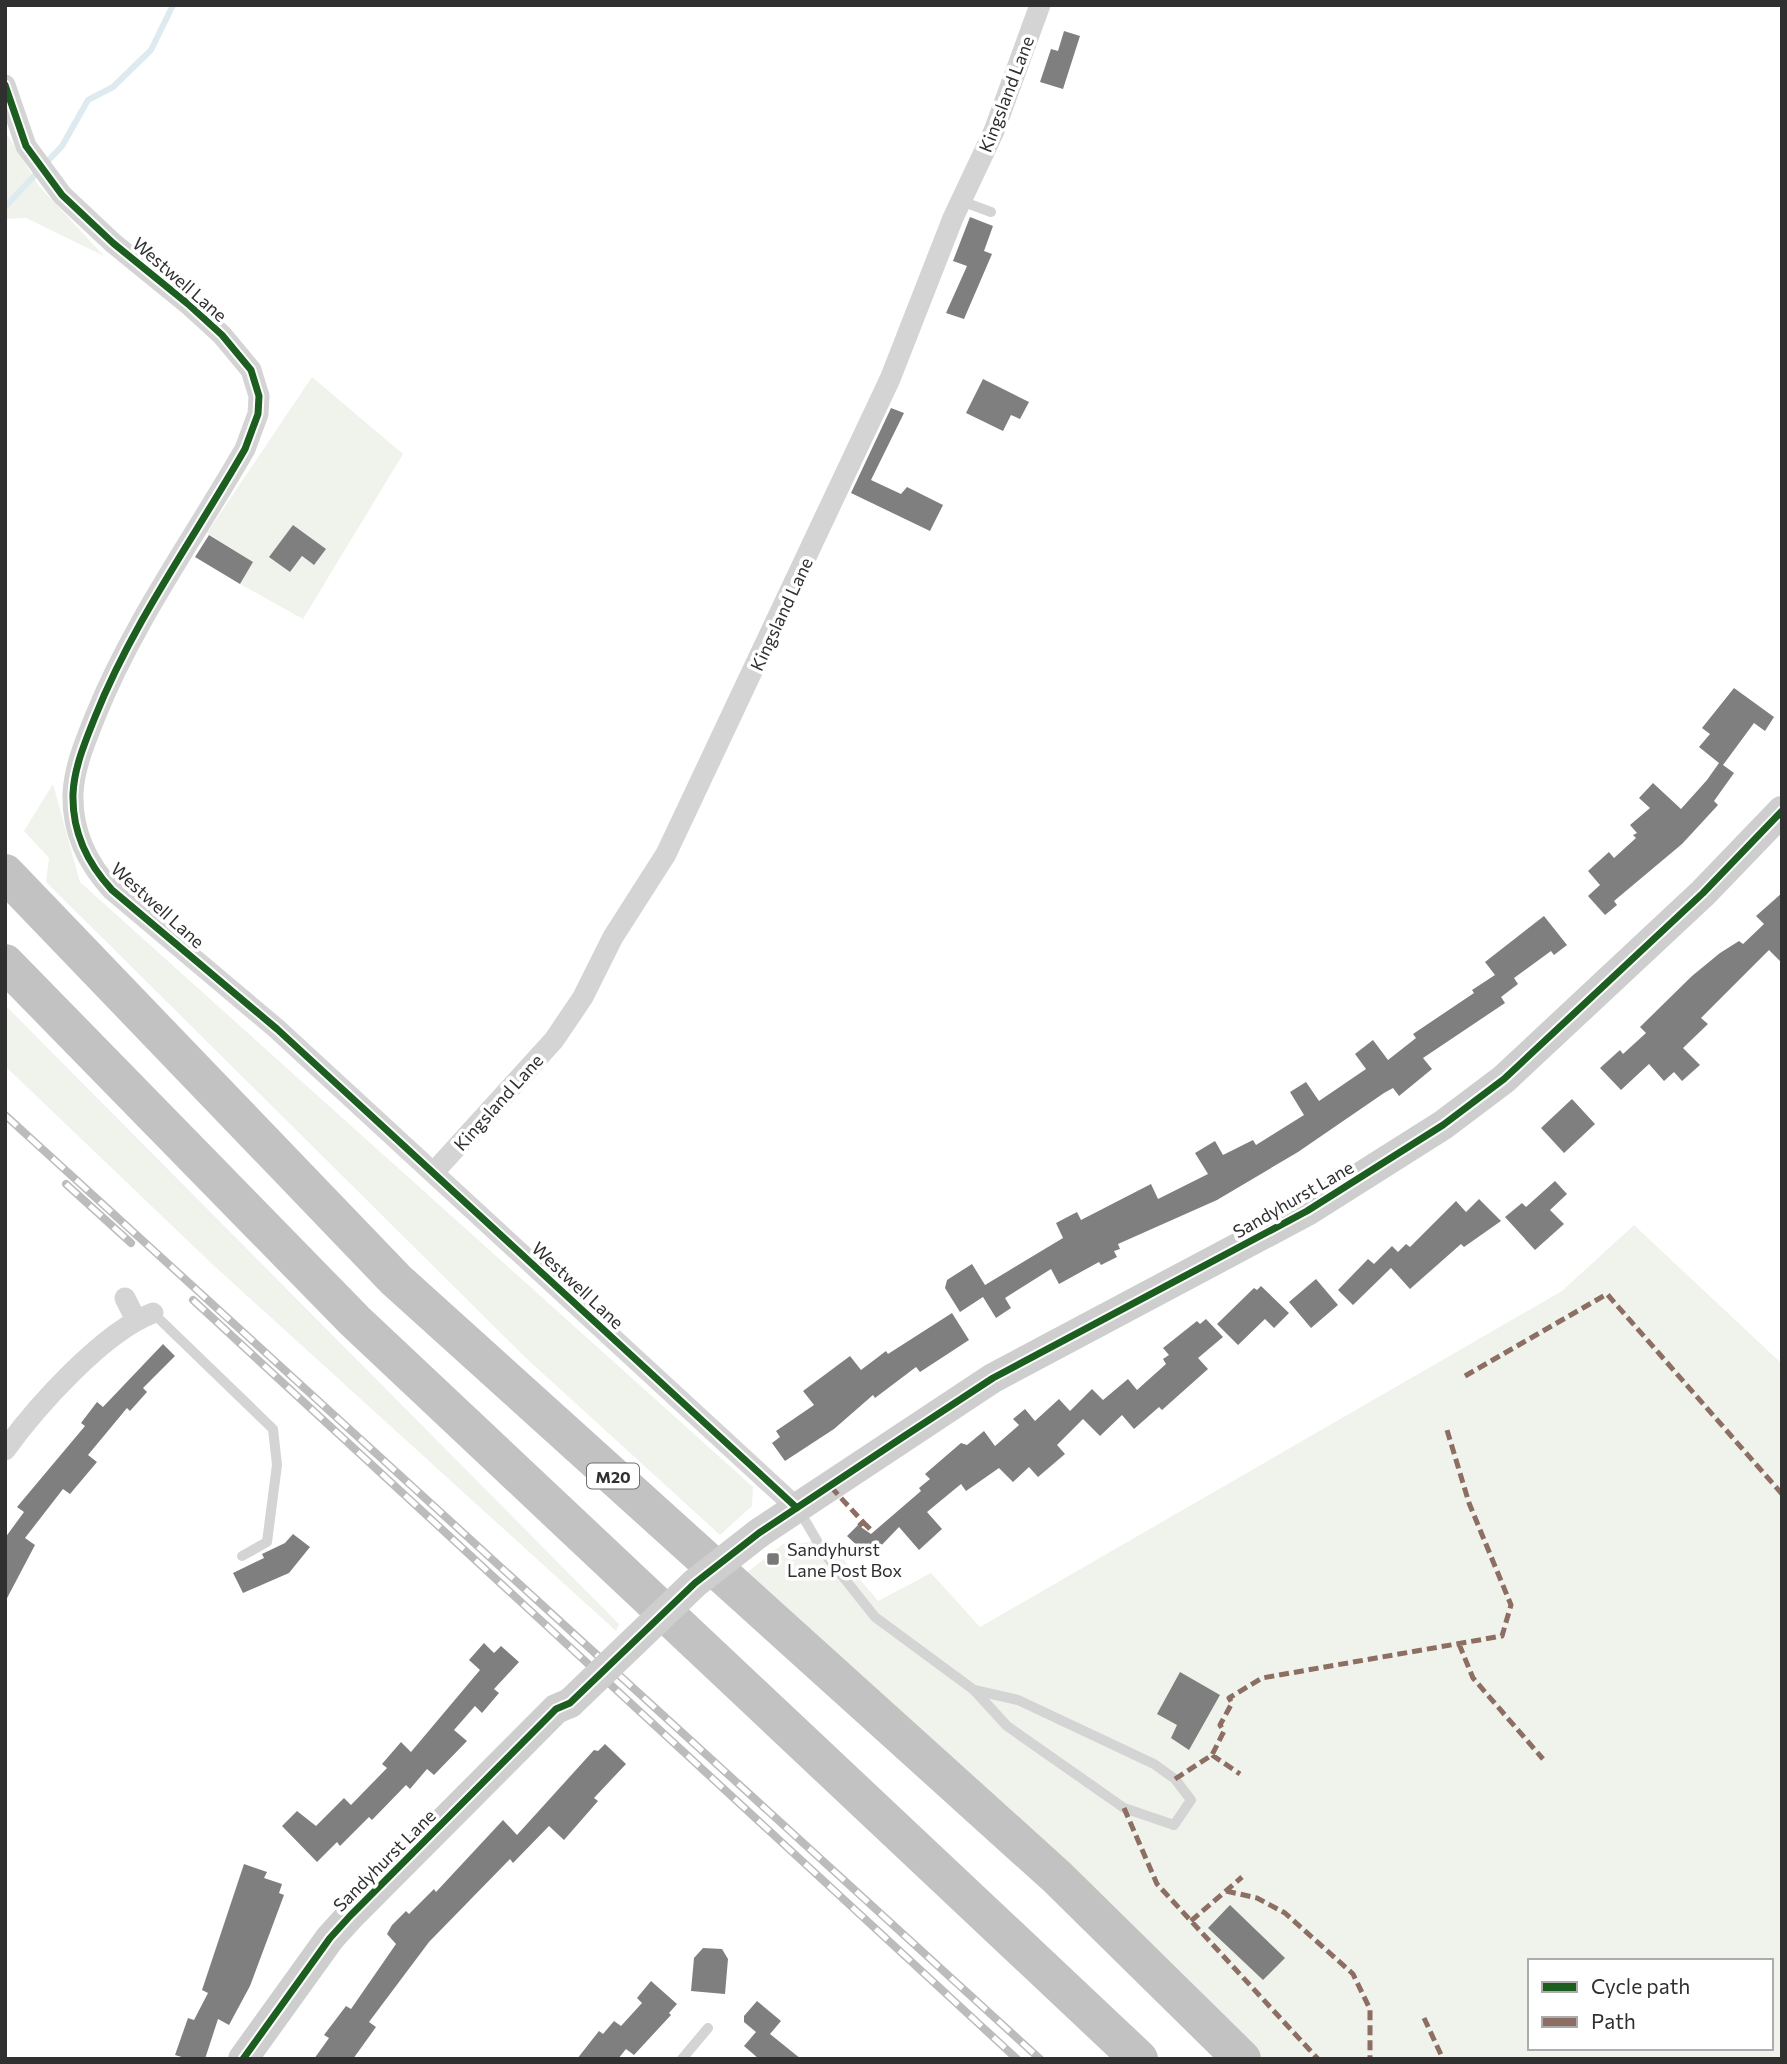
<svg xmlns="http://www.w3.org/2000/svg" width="1787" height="2064" viewBox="0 0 1787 2064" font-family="Commissioner,sans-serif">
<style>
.green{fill:#f0f3ec;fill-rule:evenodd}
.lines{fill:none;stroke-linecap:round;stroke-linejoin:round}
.stream{stroke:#ddeaf0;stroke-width:6}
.building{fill:#7f7f7f}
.lane{stroke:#d4d4d4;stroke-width:10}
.street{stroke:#d4d4d4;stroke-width:21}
.secondary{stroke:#cecece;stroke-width:30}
.highway{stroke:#c2c2c2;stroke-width:38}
.rail-casing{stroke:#bcbcbc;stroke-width:8}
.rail{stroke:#fff;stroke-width:5;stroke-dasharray:16;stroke-linecap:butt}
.secondary-bridge{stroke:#cecece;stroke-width:30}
.quiet{stroke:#8d6e63;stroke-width:5;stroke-dasharray:10 5;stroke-linecap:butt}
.cycleway-casing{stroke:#fff;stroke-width:11}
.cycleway{stroke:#1b5e20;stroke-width:7}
.poi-dot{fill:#787878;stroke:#fff;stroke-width:2.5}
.labels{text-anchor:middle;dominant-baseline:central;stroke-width:7;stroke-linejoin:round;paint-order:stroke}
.shield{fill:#fff;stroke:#6e6e6e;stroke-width:2}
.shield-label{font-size:16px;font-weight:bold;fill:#303030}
.street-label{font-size:18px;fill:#303030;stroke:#fff}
.poi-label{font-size:18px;fill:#303030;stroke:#fff;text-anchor:start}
</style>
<rect width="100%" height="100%" fill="#fff"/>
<path class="green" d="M5,131l34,55 65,70 -78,-38 -21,1z
M312,377l91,77 -100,165 -63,-35 13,-22 -46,-29zM325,549l-11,16 -12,-8 -12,15 -20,-15z
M53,784l27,98 673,605 -1,19 -32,29 -194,-177 -480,-476 3,-24 -25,-27z
M5,1005l614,619 -3,7 -405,-368 -206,-197z
M1634,1225l148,139v695h-520l-517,-485 38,-30 45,-3 50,60 53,-28 49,54 582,-336zM1530,1961h241v87h-241z"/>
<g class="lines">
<path class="stream" d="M5,207l57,-61 26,-46 25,-13 38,-37 22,-45"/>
</g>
<path class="building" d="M1064,31l16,5 -17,53 -23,-7 11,-33 7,2z
M970,217l23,9 -9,25 8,3 -28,65 -18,-6 21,-47 -14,-5z
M983,379l46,23 -9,17 -9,-4 -8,16 -37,-18z
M891,408l13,5 -33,67 30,14 6,-7 36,18 -13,26 -79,-38z
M293,525l33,24 -12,16 -12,-9 -12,16 -21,-15z
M209,535l44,27 -13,22 -45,-27z
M1734,688l40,29 -9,14 -11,-8 -31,42 11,8 -20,28 4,4 -36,39 -68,57 3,4 -12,10 -17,-19 12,-11 -12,-14 21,-19 5,6 22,-20 -3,-3 4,-2 -7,-8 20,-17 -11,-10 14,-15 28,26 26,-29 12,-17 -20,-16 11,-13 -8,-6z
M1782,893v70l-13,-13 -68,68 7,6 -25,24 17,17 -18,16 -8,-9 -10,9 -15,-17 -28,26 -21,-22 20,-18 3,4 23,-21 -6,-6 52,-51 28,-23 19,-12 4,3 21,-20 -8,-8z
M1544,916l23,29 -13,10 -3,-4 -37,27 4,6 -17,13 4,6 -82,55 9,11 -33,27 -6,-8 -9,5 -86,59 -81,48 -99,44 2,5 -6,2 3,6 -16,8 -2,-3 -40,22 -8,-15 -46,29 6,10 -15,10 -13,-21 -23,15 -15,-24 2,-8 25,-16 13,21 78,-47 -7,-15 21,-11 4,8 70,-36 7,15 50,-25 -13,-21 20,-12 8,14 30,-15 3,5 48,-30 -14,-23 16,-10 13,19 47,-32 -11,-15 18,-14 15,20 28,-22 -3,-4 61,-41 -2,-3 23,-15 -10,-13z
M1572,1099l23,25 -31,29 -23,-25z
M1555,1181l12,13 -17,16 14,14 -29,26 -30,-33 17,-14 4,4z
M1479,1199l22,22 -37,26 -3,-3 -51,45 -19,-21 -38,37 -15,-15 30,-31 6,5 18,-18 6,6 8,-8 4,3 46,-46 10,11z
M1316,1279l22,26 -27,23 -22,-26z
M1261,1286l28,27 -15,15 -9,-9 -27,26 -21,-21 37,-36 3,2z
M952,1313l17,27 -49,32 -4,-5 -41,31 -2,-3 -39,34 -49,32 -13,-18 8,-6 -4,-6 38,-26 -11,-14 47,-35 11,14 25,-19 2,3z
M1206,1319l17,18 -25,21 10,11 -46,41 -3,-3 -25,22 -12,-14 -22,21 -17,-17 -26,26 8,9 -27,23 -9,-10 -16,15 -14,-14 -33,23 -5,-7 -34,28 15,17 -23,21 -20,-23 -23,24 -4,-4 -7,6 -18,-17 11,-11 13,9 50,-43 -2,-3 11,-9 -5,-5 36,-31 6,2 17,-14 11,15 24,-21 -6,-6 12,-10 10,12 24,-22 11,12 22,-22 11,11 25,-21 9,11 29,-26 -3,-5 6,-4 -6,-7 34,-27 3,3z
M163,1344l12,12 -32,32 4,4 -17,19 -3,-3 -39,47 9,7 -27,32 -7,-5 -38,49 10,7 -30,57v-64l19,-26 -7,-5 68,-81 -4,-3 16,-21 6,5z
M293,1534l17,13 -21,26 -46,20 -10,-20 31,-15 -2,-4 23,-11z
M484,1643l10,10 7,-7 18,16 -25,27 5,4 -17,20 -7,-7 -21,24 13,11 -33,34 -7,-6 -17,20 -4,-4 -34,35 -3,-3 -29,29 -3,-4 -20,20 -35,-36 15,-15 19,15 28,-28 7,7 36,-37 -5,-4 19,-22 10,10 69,-82 -11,-10z
M1180,1672l40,23 -31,55 -18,-12 6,-13 -20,-11z
M605,1744l21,20 -32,34 4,3 -34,39 -15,-14 -36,37 -3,-4 -81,83 -60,80 7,5 -23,32h-39l15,-21 -5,-3 22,-29 5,3 45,-65 -9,-10 5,-9 14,-14 3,3 25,-25 2,3 67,-72 14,15 77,-85 4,1z
M244,1864l23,8 -3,6 18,6 -3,9 5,2 -34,91 -21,39 -11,-6 -13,40h-17l-13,-4 13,-37 6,2 14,-27 -6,-3z
M1230,1905l55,53 -22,22 -55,-52z
M703,1948l19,1 6,10 -3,35 -34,-3 3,-33z
M651,1981l26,23 -8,9 2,2 -37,40 -8,-6 -8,10h-41l22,-28 4,3 11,-13 7,5 21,-23 -5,-5z
M757,2001l24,20 -11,13 31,25h-42l-15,-13 12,-14 -12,-10v-6z"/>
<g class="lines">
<path class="lane" d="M961,201l30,11
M153,1313l120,116 4,36 -10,77 -25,14
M799,1510l25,43 51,64 99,73 33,36 117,82 50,17 17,-25 -16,-21 -21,-15 -136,-64 -44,-10
M682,2059l26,-31"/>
<path class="street" d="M5,85l21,61 36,49 51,48 75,61 34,31 29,35 8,26 -1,18 -13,35c-51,89 -112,173 -150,268 -10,25 -21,51 -22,77 -1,36 14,69 39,96l165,139 520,479
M434,1172l120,-132 29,-43 30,-60 53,-83 224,-475 63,-161 41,-87 46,-126
M125,1298l11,22
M5,1450c31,-43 98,-118 148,-137"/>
<path class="secondary" d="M759,1533l234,-155 314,-167 136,-86 61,-46 199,-186 79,-82
M243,2059l87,-121 20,-22 206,-207 14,-6"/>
<path class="highway" d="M5,873l391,407 661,597 185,182
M5,963l350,358 784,738"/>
<g class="rail-casing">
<path id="rail" d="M5,1115l1035,944
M66,1184l65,59
M193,1300l824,759"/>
</g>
<use href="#rail" class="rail"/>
<path class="secondary-bridge" d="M570,1703l125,-120 64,-50"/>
<path class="quiet" d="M1465,1376l142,-82 175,200
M831,1487l32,35 -4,4
M863,1522l10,10
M1459,1644l14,34 70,81
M1212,1755l28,19
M1175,1779l37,-24 12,-24 -4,-6 12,-22 -3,-5 33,-20 240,-42 9,-31 -42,-102 -22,-73
M1124,1808l33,76 161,175
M1226,1891l31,7 28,15 68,61 17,35v50
M1191,1921l51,-44
M1424,2018l19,41"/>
<g class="cycleway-casing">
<path id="cycleway" d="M5,85l21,61 36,49 51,48 75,61 34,31 29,35 8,26 -1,18 -13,35c-51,89 -112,173 -150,268 -10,25 -21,51 -22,77 -1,36 14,69 39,96l165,139 520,479
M243,2059l87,-121 20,-22 206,-207 14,-6 125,-120 64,-50 144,-96 90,-59 314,-167 136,-86 61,-46 199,-186 79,-82"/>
</g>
<use href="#cycleway" class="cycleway"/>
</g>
<rect class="poi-dot" x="766" y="1552" width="14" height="14" rx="3.5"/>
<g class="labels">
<rect class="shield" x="587" y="1463.5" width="52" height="25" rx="5"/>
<g class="shield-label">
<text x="613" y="1476">M20</text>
</g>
<g class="street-label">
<text transform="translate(1006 94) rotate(-69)">Kingsland Lane</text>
<text transform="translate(180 279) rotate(41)">Westwell Lane</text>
<text transform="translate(781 614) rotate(-65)">Kingsland Lane</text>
<text transform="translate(158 905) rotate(42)">Westwell Lane</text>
<text transform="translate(498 1102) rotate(-48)">Kingsland Lane</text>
<text transform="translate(1293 1199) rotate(-30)">Sandyhurst Lane</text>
<text transform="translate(578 1285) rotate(43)">Westwell Lane</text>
<text transform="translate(384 1860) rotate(-45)">Sandyhurst Lane</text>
</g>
<g class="poi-label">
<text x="787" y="1549">Sandyhurst<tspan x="787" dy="21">Lane Post Box</tspan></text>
</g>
</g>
<rect width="1787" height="2064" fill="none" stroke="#303030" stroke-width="14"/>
<rect x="1528" y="1959" width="245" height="91" fill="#ffffff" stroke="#acacac" stroke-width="2"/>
<rect x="1542" y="1982" width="35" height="10" fill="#1b5e20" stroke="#acacac" stroke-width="2"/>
<text x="1591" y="1994" font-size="21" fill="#303030">Cycle path</text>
<rect x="1542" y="2017" width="35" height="10" fill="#8d6e63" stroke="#acacac" stroke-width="2"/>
<text x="1591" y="2029" font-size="21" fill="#303030">Path</text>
</svg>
